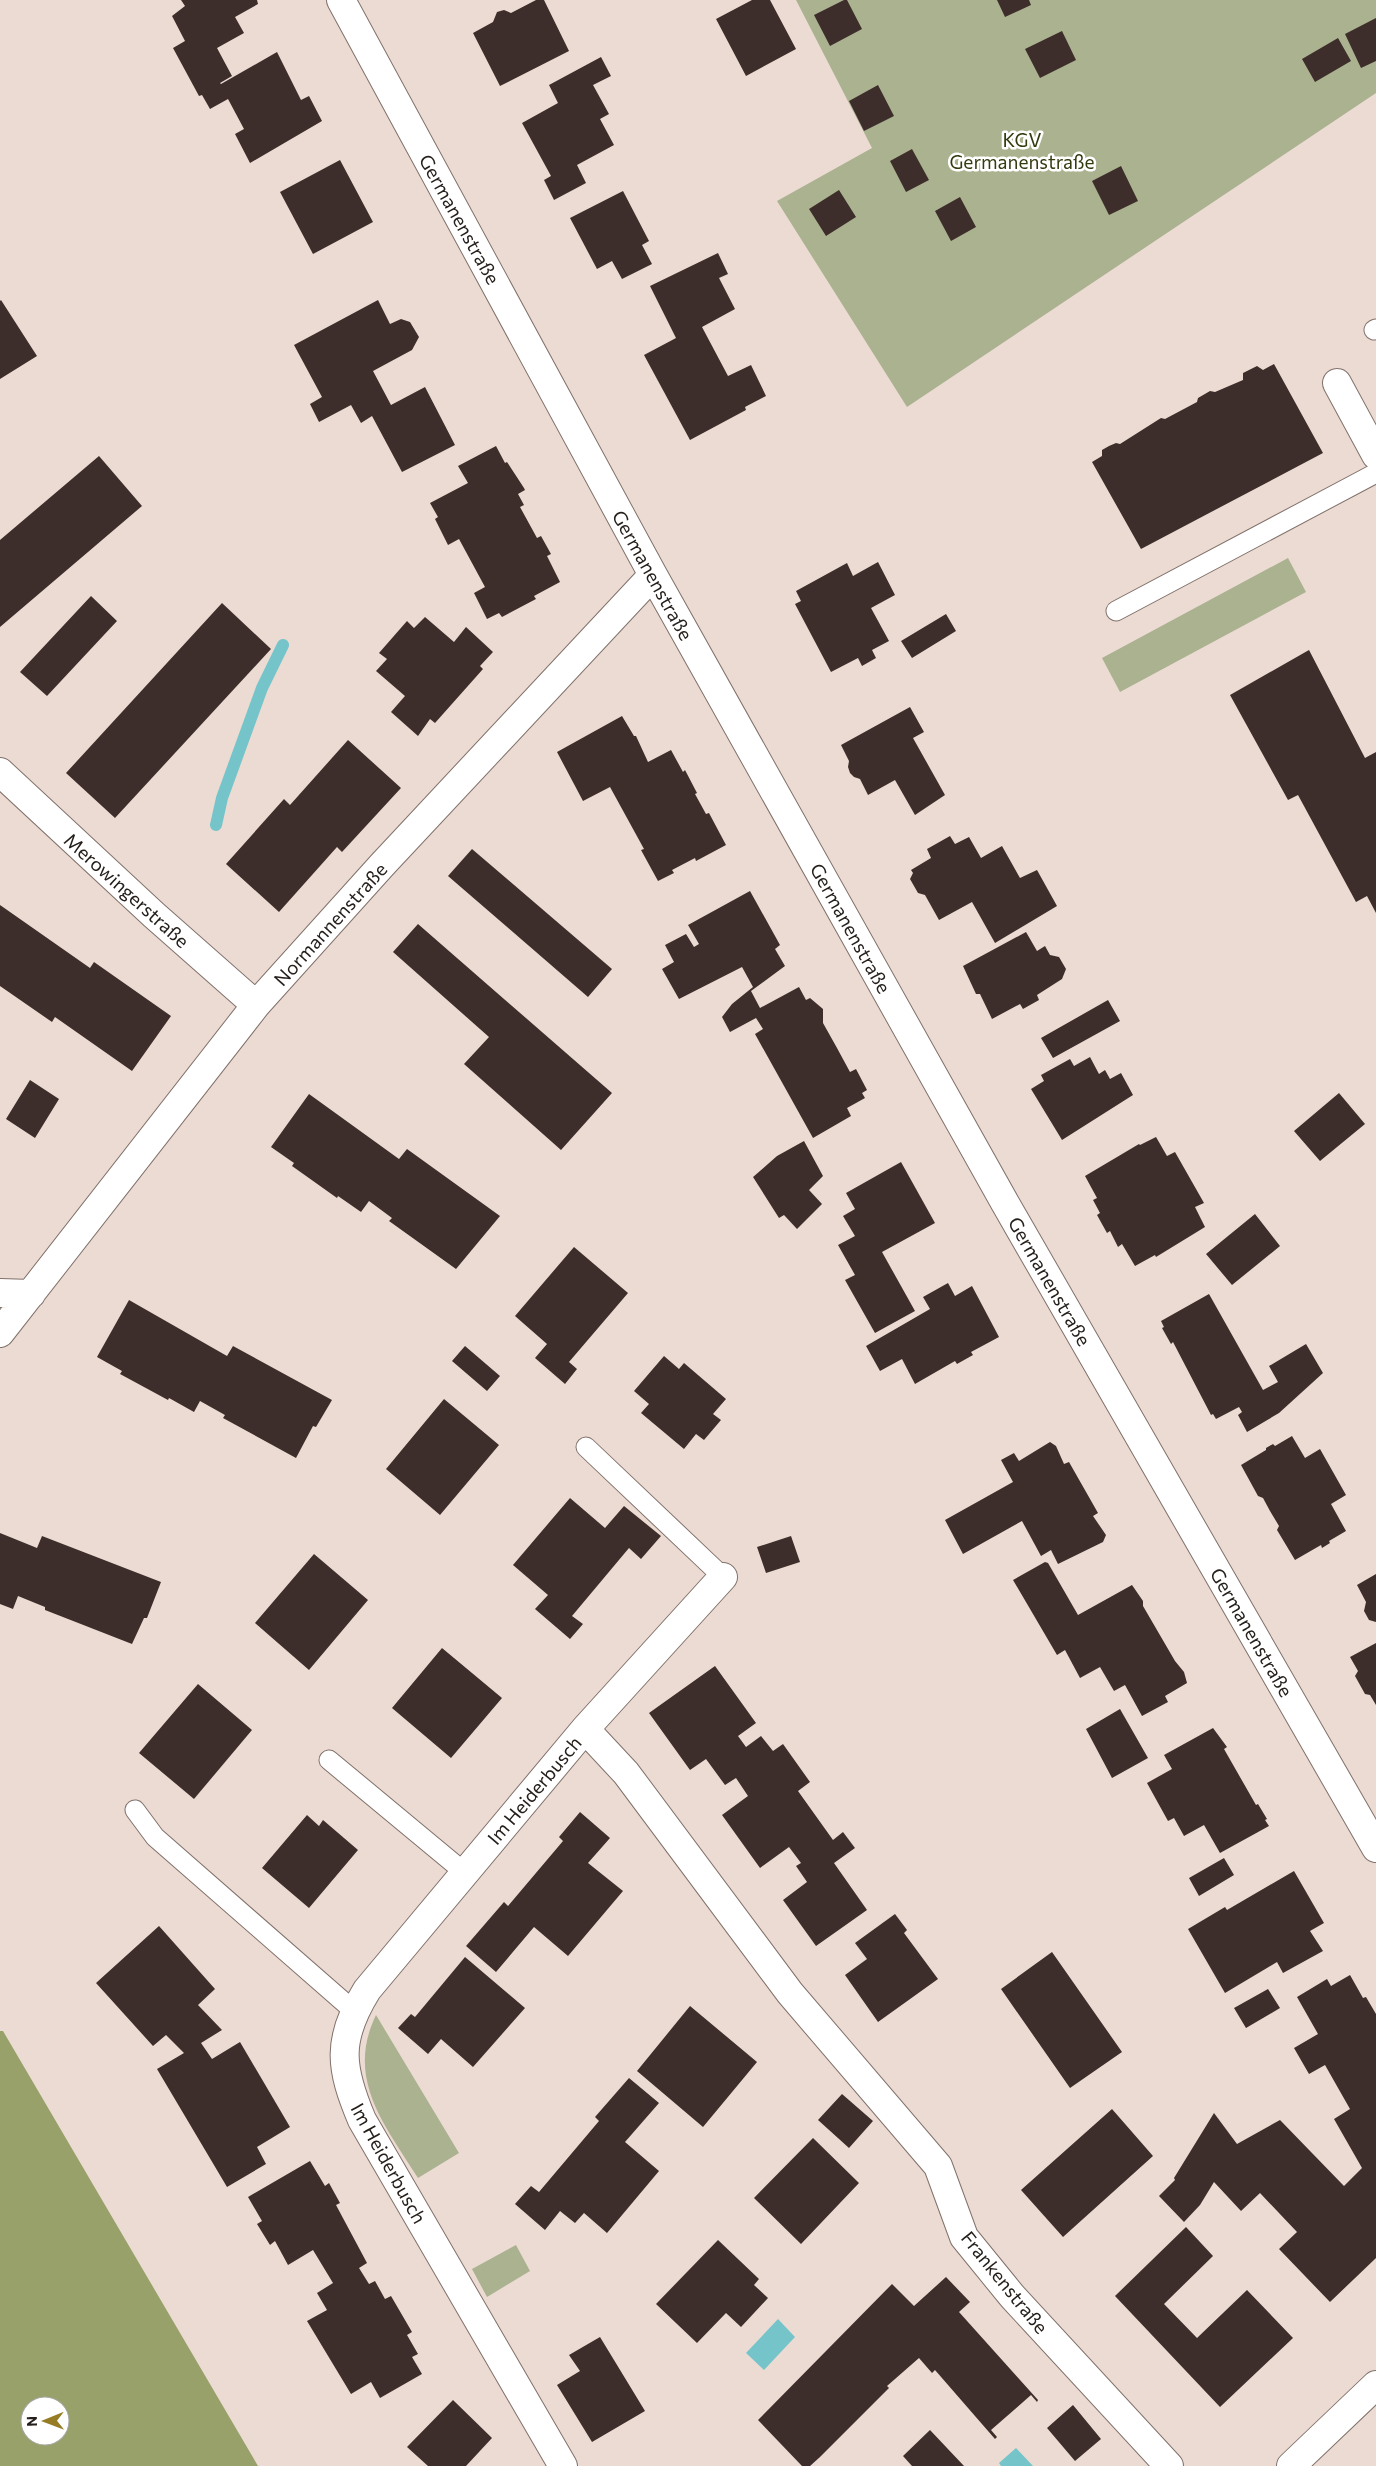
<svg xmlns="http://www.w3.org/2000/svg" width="1376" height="2466" viewBox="0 0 1376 2466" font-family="Commissioner,sans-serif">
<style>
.green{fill:#abb290}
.forest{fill:#97a169;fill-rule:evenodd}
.water{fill:#75c4ca}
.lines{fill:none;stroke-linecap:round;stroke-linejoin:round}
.stream{stroke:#75c4ca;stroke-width:12}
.building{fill:#3d2e2b}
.service-casing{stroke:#80716a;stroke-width:21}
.minor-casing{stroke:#80716a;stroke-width:30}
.tertiary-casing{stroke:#80716a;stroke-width:30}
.service{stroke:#fff;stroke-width:19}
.minor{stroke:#fff;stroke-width:28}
.tertiary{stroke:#fff;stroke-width:28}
.labels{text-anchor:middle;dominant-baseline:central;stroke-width:5;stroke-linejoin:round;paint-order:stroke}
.park-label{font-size:19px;fill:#353b0f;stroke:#fff}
.street-label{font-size:19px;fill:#26201d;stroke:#fff}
</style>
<rect width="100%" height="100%" fill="#ecdbd3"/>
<path class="green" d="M796,0h580v93l-469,314 -130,-206 95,-53z
M1288,558l18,34 -186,100 -18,-34z
M376,2015l83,138 -41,25c-33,-53 -73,-99 -42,-163z
M516,2245l14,26 -43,26 -15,-28z"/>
<path class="forest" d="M0,2031h3l255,435h-258zM30,2406h30v30h-30z"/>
<path class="water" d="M778,2319l17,18 -31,33 -18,-17z
M1016,2448l17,18h-32l-2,-3z"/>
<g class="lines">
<path class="stream" d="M216,825l6,-27 40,-110 21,-43"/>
</g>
<path class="building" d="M181,0h76l1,4 -23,13 9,16 -27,15 15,28 -12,7 1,1 56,-32 24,48 8,-4 13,25 -72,42 -15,-29 9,-5 -16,-30 -18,10 -8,-14 -3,1 -26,-48 12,-7 -13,-25 13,-10z
M536,0h8l25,51 -69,35 -27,-53 20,-11 4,-10 7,-2 7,3z
M752,0h18l26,49 -50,27 -30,-57z
M844,0h3l15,29 -32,17 -16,-31z
M997,0h32l2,5 -26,12z
M1376,18v43l-15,7 -16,-34z
M1062,31l14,29 -36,18 -15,-29z
M1338,38l13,23 -36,21 -13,-23z
M601,57l10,19 -18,9 16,29 -9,5 14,26 -37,20 9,18 -32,17 -10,-20 7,-4 -29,-53 36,-20 -9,-18z
M878,85l16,31 -30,15 -15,-30z
M912,149l17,31 -23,12 -16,-31z
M340,160l33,62 -60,32 -33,-62z
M1121,166l17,35 -29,14 -17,-34z
M839,190l17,27 -30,19 -17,-27z
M623,191l26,50 -7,4 10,19 -30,15 -10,-18 -15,8 -27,-51z
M960,197l16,30 -25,14 -16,-30z
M718,253l10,21 -9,4 16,31 -33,18 26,49 23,-11 15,31 -21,11 1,3 -56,30 -46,-85 32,-17 -26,-52z
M1,300l36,56 -37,23v-78z
M378,300l12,24 11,-5 9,3 9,15 -7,13 -39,21 18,34 34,-18 30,58 -53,27 -30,-56 -11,7 -10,-18 -32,17 -9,-18 12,-7 -28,-52z
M1274,364l49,89 -182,96 -49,-87 10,-6v-6l7,-4 7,-3 4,1 41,-26 4,1 32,-17 1,-4 12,-7 5,1 28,-12v-7l14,-7 6,4z
M496,446l9,17 2,-1 17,26 1,2 -7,4 6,11 -4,2 17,31 4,-2 10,18 -4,2 13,26 -26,14 2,3 -34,18 -3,-4 -12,6 -13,-26 11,-6 -26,-48 -11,6 -13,-26 3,-2 -8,-14 38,-20 -10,-17z
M99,456l43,50 -142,121v-87z
M878,562l17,33 -24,13 18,33 -17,9 4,8 -14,8 -4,-8 -27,14 -36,-68 6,-3 -5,-10 51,-28 6,13z
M91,596l26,25 -70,75 -27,-24z
M222,603l49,46 -156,169 -49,-45z
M946,614l10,17 -44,27 -11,-17z
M425,617l29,25 12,-15 27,25 -13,14 3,3 -48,54 -5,-4 -12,17 -27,-24 14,-16 -29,-25 11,-12 -8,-6 28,-32 7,7z
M1309,650l56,108 11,-6v161l-9,-17 -11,6 -58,-107 -10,5 -58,-105z
M910,707l14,25 -11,6 32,57 -30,20 -20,-35 -27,15 -8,-16 -6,-2 -4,-4 -2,-6 1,-6 -8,-16z
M622,716l12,20h2l12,26 23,-12 12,22 2,-2 12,23 -2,1 11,20 3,-1 17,32 -30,16 -1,-3 -23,12 2,3 -16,8 -17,-31 3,-1 -34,-62 -27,14 -26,-49z
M348,740l53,48 -59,64 -5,-5 -58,65 -53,-48 58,-65 6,6z
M950,836l5,8 14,-7 12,21 21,-12 18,32 17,-8 20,36 -62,37 -23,-41 -33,18 -14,-25 -7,-2 -8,-14 3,-6 -2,-3 20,-12 -4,-9z
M472,849l140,120 -24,28 -140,-121z
M750,891l30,54 -5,4 10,17 -34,25 9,17 39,-21 7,13 4,-2 13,11v14l14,25 13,24 6,-3 11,21 -5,3 3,5 -18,10 4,8 -38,22 -58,-104 8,-5 -7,-11 -26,14 -8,-15 10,-13 21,-17 -11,-20 -63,32 -17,-30 12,-7 -9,-17 21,-11 8,13 5,-3 -11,-19z
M0,905l90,63 4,-6 77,54 -39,55 -77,-54 -3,5 -52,-36z
M418,924l194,169 -51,57 -97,-86 25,-27 -96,-85z
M1026,932l11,19 8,-5 5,9 9,2 7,12 -4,10 -25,16 2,5 -16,9 -3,-5 -28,15 -12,-25h-4l-13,-28z
M1108,1000l12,21 -67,37 -12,-20z
M1090,1057l9,17 6,-4 5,9 11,-6 12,22 -71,45 -31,-51 13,-8 -3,-6 29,-16 4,7z
M30,1080l29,19 -24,39 -29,-19z
M1339,1093l26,31 -45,37 -26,-30z
M309,1094l90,65 8,-10 93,67 -44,53 -67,-48 3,-3 -23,-17 -8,11 -23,-16 -1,2 -45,-32 2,-3 -23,-16z
M1156,1137l11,19 8,-4 29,51 -9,4 10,20 -49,30 -1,-2 -20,11 -13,-22 -4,3 -8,-16 -3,2 -10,-18 3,-2 -7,-13 4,-2 -12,-22 54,-32 1,1z
M804,1141l19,35 -14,14 13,14 -25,25 -13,-14 -5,3 -26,-41 24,-21z
M901,1162l34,61 -53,29 33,59 -40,22 -30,-53 10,-5 -17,-30 17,-9 -12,-20 12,-7 -9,-16z
M1255,1214l25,32 -48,39 -26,-31z
M574,1247l54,46 -59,69 8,7 -12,15 -30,-26 12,-14 -32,-28z
M948,1283l7,13 17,-10 27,51 -28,15 2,3 -16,9 -2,-3 -40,23 -13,-25 -22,12 -14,-25 64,-37 -7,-12z
M1209,1294l54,96 15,-8 -9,-16 37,-22 17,29 -44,40 -32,19 -9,-17 4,-3 -3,-5 -23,12 -3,-5 -2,1 -38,-73 -2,2 -9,-16 2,-1 -3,-6z
M129,1300l98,56 6,-10 99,54 -16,27 -3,-1 -17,32 -73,-40 2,-3 -25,-14 -6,11 -25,-14 -1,2 -48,-26 2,-3 -25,-14z
M465,1346l35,30 -13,15 -35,-30z
M664,1356l15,13 5,-6 42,36 -13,15 8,6 -17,20 -8,-6 -12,15 -43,-36 8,-9 -15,-13z
M444,1399l55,46 -59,70 -54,-46z
M1292,1436l13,22 15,-9 26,46 -15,9 15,27 -17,10 1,2 -8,5 -1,-3 -26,15 -18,-30 2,-4 -9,-15 -7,-13 -5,-2 -17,-31 25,-15v-2l7,-4 2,2z
M1050,1442l6,4 8,18 5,-2 29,51 -5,3 13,19 -3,7 -45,22 -7,-14 -10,6 -19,-35 -59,33 -18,-34 68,-38 -12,-22 13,-7 5,8z
M570,1498l35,30 19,-22 37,30 -20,23 -12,-11 -57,68 11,8 -13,15 -35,-30 13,-14 -35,-30z
M0,1533l37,15 5,-12 119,46 -14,36h-3l-12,26 -87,-34v-3l-27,-11 -5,13 -13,-5z
M791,1536l9,26 -34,11 -9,-26z
M314,1554l54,46 -59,70 -54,-47z
M1045,1562l3,1 30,52 54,-30 11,16v5l32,55 9,11 3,11 -22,13 3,6 -26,14 -17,-31 -11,6 -14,-24 -20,11 -15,-28 -8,5 -44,-75z
M1376,1574v48l-7,-2 -5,-9 2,-9 -9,-17z
M1376,1643v62l-6,-10 -5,-1 -10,-18 3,-5 -8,-14z
M442,1648l60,50 -51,60 -59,-50z
M715,1666l41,57 -18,13 8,11 15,-11 12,15 10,-7 27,38 -12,9 35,49 10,-8 12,16 -21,15 33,47 -51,36 -33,-46 24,-18 -11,-16 5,-3 -12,-16 -29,21 -38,-53 26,-19 -12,-18 -11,7 -19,-26 -16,11 -41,-57z
M198,1684l54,46 -58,69 -55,-46z
M1120,1709l28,49 -36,20 -26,-49z
M1213,1728l14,19 -3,2 32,56 2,-1 9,15 -2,1 4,6 -49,27 -16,-28 -20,11 -10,-18 -6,3 -21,-38 25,-14 -8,-14z
M580,1812l30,26 -22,25 35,28 -55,65 -34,-29 -38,45 -30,-26 38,-44 4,4 55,-65 -4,-4z
M307,1815l12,11 4,-6 35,30 -49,58 -47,-40z
M1224,1858l10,17 -35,21 -10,-18z
M1294,1871l30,52 -14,8 13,20 -40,22 -6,-11 -52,31 -37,-64 37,-22 2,3z
M895,1914l12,16 -3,3 34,46 -60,43 -33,-47 22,-16 -12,-16z
M159,1926l56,63 -17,16 24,25 -21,13 11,16 28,-17 50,85 -33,20 9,17 -39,23 -70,-118 27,-16 -18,-18 -13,11 -57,-63z
M1052,1952l70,100 -52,36 -69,-99z
M465,1957l60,51 -52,59 -32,-28 -13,15 -30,-26 13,-14 4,3z
M1350,1975l13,23 3,-1 10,17v244l-46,44 -51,-53 18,-17 -37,-39 -19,18 -27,-29 -14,23 -16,17 -25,-26 16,-16 -1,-2 40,-65 23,31 43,-24 64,66 18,-18 -28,-49 16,-10 -25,-44 -16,9 -15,-26 24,-14 -21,-37 30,-18 4,7z
M1268,1989l12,19 -34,20 -12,-20z
M690,2006l67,56 -54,65 -66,-56z
M629,2078l30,25 -34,39 34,29 -52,62 -23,-20 -9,10 -15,-12 -15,19 -30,-26 16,-18 8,6 60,-71 -4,-4z
M842,2094l31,27 -24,27 -31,-28z
M1112,2109l41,47 -90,81 -42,-47z
M813,2138l46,45 -58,61 -47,-46z
M310,2161l15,25 4,-3 11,20 -4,2 31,58 -8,5 10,16 6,-3 10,18 6,-3 21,36 -5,3 11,19 -6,3 10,17 -42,24 -9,-16 -20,12 -44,-73 20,-11 -10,-17 16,-10 -20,-33 -25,15 -13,-24 -5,4 -13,-21 5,-3 -14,-24z
M1186,2227l27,29 -49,48 33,34 50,-48 46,48 -73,69 -105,-111z
M718,2240l41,39 -5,6 14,13 -27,29 -15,-14 -29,30 -41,-39z
M946,2277l24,25 -11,10 79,88 -1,2 -6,-7 -40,35 6,7 -2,2 -60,-69 -3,3 -13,-15 -32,28 2,2 -69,69 -10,9h-8l-44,-46 134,-136 22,22z
M600,2337l45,74 -53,31 -35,-57 23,-14 -11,-16z
M453,2400l39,38 -26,28h-38l-21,-19z
M1073,2405l28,34 -26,22 -28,-33z
M930,2430l34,36h-52l-9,-10z"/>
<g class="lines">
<g class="service-casing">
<path id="service" d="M1374,330l2,-1
M1116,611l260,-138
M586,1447l137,130
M329,1760l135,112
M135,1810l20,27 199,174"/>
</g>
<g class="minor-casing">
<path id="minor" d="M341,0l312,575 352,628 371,645
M1337,383l39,72
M0,772l154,143 102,90
M0,1293l31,1
M0,1333l256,-328 126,-140 271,-290
M585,1729l138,-152
M563,2466l-201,-346c-22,-52 -26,-80 5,-130l218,-261 41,44 164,220 148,173 26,71 48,59 157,170"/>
</g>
<g class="tertiary-casing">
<path id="tertiary" d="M1291,2466l85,-81"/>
</g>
<use href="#service" class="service"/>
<use href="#minor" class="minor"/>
<use href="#tertiary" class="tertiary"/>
</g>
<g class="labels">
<g class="park-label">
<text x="1022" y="139">KGV<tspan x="1022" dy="22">Germanenstraße</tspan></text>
</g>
<g class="street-label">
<text transform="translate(460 219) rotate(61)">Germanenstraße</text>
<text transform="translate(653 575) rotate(61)">Germanenstraße</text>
<text transform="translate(127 890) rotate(42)">Merowingerstraße</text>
<text transform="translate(330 924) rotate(-48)">Normannenstraße</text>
<text transform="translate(851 928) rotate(61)">Germanenstraße</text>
<text transform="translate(1050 1281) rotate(60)">Germanenstraße</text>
<text transform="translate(1252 1632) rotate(60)">Germanenstraße</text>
<text transform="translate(534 1790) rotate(-50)">Im Heiderbusch</text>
<text transform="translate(389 2163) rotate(61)">Im Heiderbusch</text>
<text transform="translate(1005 2282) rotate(51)">Frankenstraße</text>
</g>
</g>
<g transform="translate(45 2421) rotate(269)"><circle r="24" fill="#ffffff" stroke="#a8a6a5"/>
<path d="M0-4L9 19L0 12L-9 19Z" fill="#967c24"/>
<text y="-8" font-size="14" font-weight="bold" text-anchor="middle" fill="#26201d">N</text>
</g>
</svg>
